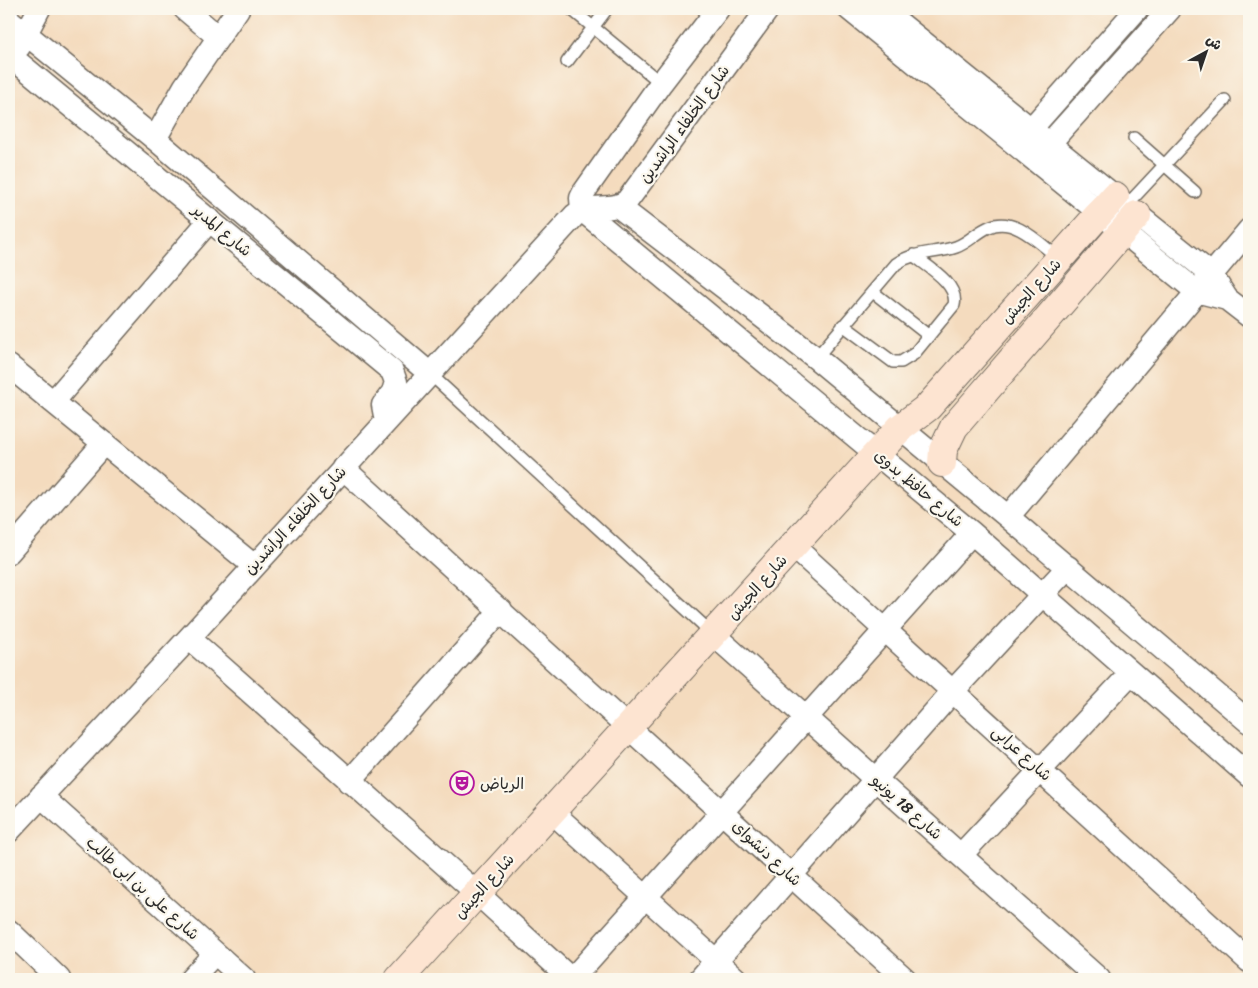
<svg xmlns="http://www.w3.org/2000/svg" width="1258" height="988" viewBox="0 0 1258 988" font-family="Sriracha,'Playpen Sans Arabic',sans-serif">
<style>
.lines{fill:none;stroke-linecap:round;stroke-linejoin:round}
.lane-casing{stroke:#71695e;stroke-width:14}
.street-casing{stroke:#71695e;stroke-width:25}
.secondary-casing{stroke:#71695e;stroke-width:30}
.lane{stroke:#fff;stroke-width:11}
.street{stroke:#fff;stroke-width:22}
.secondary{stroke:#fde4d1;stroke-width:28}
.labels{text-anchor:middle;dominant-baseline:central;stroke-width:4.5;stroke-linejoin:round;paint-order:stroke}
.street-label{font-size:16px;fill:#2b2b2b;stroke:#fbf7ec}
.poi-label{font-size:16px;fill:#2b2b2b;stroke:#fbf7ec;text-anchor:start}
</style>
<rect width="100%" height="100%" fill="#fbf7ec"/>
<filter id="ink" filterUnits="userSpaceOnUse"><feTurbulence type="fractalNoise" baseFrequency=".02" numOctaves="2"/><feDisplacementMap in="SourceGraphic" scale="10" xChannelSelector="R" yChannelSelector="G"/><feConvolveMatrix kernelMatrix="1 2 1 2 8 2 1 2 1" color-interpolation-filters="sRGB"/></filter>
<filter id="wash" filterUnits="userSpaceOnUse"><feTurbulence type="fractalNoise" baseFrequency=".0096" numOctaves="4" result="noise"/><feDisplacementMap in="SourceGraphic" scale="20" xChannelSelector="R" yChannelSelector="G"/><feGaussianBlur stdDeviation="1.12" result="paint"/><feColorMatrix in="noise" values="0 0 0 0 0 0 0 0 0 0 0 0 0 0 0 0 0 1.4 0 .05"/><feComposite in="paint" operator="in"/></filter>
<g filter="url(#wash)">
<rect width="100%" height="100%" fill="#f4dbbe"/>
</g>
<g filter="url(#ink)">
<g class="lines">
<g class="lane-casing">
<path id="lane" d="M571,9l90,74
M567,62l40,-53
M1134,138l61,54
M1126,206l99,-106
M873,292l56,44
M843,325l50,37h8l13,-8 40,-49c5,-21 -26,-38 -41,-50
M816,358l80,-94c18,-13 39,-10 60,-17 12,-4 21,-15 33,-20 25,-12 52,18 71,32
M429,373l284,261"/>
</g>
<g class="street-casing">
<path id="street" d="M185,9l32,27
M718,9l-57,74 -77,109 -3,6 1,12 390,323 277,243
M849,9l347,282 31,8
M882,9l329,265 16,25 22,17
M9,20l146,119 274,234
M19,47l20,-38
M9,55l383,316 4,11 -3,10 -10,13 2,11
M155,139l30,-53 53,-77
M1022,139l115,-130
M1040,154l130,-145
M619,207l197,151 192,159 241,205
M9,366l244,199
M53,402l157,-182
M343,468l562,511
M1008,517l241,-287
M794,547l455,414
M9,552l95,-109
M714,635l385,344
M189,638l289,256 93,85
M349,782l152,-172
M41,796l203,183
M552,812l184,167
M9,831l180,-193 386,-423c16,-13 36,-2 52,-14l141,-192
M961,855l170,-182
M9,931l50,48
M191,979l24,-26
M572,979l400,-446
M700,979l253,-288 115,-124"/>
</g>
<g class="secondary-casing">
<path id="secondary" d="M942,463l1,-13 11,-23 183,-212
M399,979l501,-551 28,-21 187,-211"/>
</g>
<use href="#lane" class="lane"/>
<use href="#street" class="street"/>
<use href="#secondary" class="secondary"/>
</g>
</g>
<defs>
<g id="theatre-ring" transform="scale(1.25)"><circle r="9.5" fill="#fbf7ec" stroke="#b5179e" stroke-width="1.5"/><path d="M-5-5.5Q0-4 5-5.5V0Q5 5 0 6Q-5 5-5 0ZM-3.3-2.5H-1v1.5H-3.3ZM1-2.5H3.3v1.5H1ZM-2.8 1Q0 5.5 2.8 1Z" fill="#b5179e"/></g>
</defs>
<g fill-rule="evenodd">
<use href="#theatre-ring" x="462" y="783"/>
</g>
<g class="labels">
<g class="street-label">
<text transform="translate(684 124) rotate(-54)">شارع الخلفاء الراشدين</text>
<text transform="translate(222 230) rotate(40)">شارع المدير</text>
<text transform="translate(1031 291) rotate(-48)">شارع الجيش</text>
<text transform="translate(919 488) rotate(40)">شارع حافظ بدوى</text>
<text transform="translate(295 520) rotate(-47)">شارع الخلفاء الراشدين</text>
<text transform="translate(757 587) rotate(-48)">شارع الجيش</text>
<text transform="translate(1022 753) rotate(42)">شارع عرابى</text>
<text transform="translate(907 807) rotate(42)">شارع 18 يونيو</text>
<text transform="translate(767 853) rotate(43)">شارع دنشواى</text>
<text transform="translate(484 886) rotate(-48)">شارع الجيش</text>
<text transform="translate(143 888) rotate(42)">شارع على بن ابى طالب</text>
</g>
<g class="poi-label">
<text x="480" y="783">الرياض</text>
</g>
</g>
<rect width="1258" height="988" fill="none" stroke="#fbf7ec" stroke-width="30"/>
<g transform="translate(1206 52) rotate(40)" stroke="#fbf7ec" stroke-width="4" paint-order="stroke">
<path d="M0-4L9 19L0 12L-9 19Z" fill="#2b2b2b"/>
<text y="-8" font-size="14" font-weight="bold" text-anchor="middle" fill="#2b2b2b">ش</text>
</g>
</svg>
